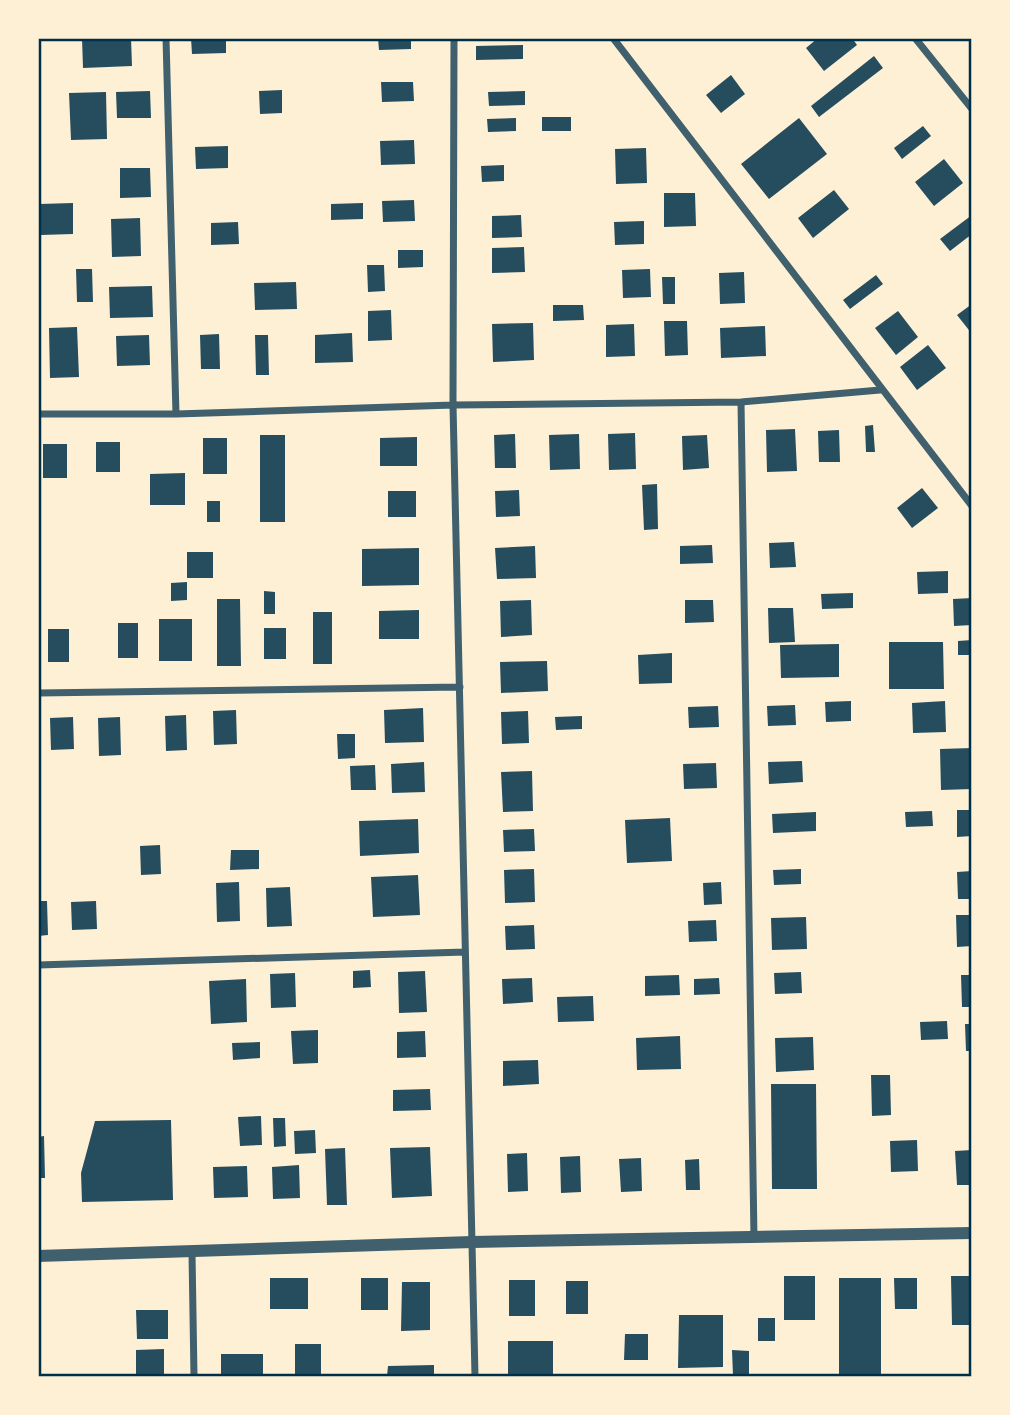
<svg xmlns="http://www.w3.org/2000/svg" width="1010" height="1415" viewBox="0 0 1010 1415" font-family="Roboto,sans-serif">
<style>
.building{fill:#264d5e}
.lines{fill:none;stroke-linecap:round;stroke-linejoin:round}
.minor{stroke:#3f606c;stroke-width:7}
.tertiary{stroke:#3f606c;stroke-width:12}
.neatline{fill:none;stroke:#003049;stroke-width:2.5}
</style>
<rect width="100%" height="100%" fill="#fdf0d5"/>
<path class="building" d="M82,38h49l1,28 -49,2z
M191,38h35v15l-34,1z
M378,38h33v11l-32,1z
M818,38h34l5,7 -33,26 -18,-23z
M523,45v14l-47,1v-14z
M874,56l9,12 -64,49 -8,-11z
M731,75l14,19 -24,19 -15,-18z
M381,82h32l1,19 -32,1z
M282,90v23l-22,1 -1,-23z
M150,91l1,27h-34l-1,-26z
M525,91v14l-36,1 -1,-14z
M106,92l1,47 -36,1 -2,-47z
M542,117h29v14h-29z
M516,118v13l-28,1 -1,-13z
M799,118l28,36 -58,45 -28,-35z
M923,126l8,10 -29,23 -8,-11z
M414,140l1,24 -34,1 -1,-24z
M228,146v22l-32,1 -1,-22z
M646,148l1,35 -31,1 -1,-35z
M944,159l19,24 -29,23 -19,-24z
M504,165v16l-22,1 -1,-16z
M120,168h30l1,29 -31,1z
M834,190l15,19 -36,29 -15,-20z
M664,193h31l1,33 -32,1z
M414,200l1,21 -32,1 -1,-21z
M73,203v31l-32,1 -1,-31z
M363,203v16l-32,1v-16z
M521,215l1,22 -30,1v-22z
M972,215v19l-22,17 -10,-12z
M140,218l1,38 -29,1 -1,-38z
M644,221v23l-29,1 -1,-23z
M238,222l1,22 -28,1v-22z
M524,247l1,25 -33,1v-25z
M398,250h25v17l-25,1z
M367,265h17l1,26 -17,1z
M76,269h16l1,33h-16z
M650,269l1,28 -28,1 -1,-28z
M744,272l1,31 -25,1 -1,-31z
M876,275l7,9 -33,25 -7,-9z
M662,277h13v27h-12z
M296,282l1,27 -42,1 -1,-27z
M152,286l1,31 -43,1 -1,-31z
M972,304v30l-15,-19z
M553,305h30l1,15 -31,1z
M391,310l1,30 -24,1v-30z
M898,311l20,26 -22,18 -21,-27z
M664,321h23l1,34 -23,1z
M533,323l1,37 -41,2 -1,-38z
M634,324l1,32 -29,1v-32z
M765,326l1,30 -45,2 -1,-30z
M77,327l2,50 -29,1 -1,-50z
M352,333l1,29 -38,1v-28z
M219,334l1,35h-19l-1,-34z
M149,335l1,30 -33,1 -1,-30z
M255,335h13l1,40h-13z
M928,345l18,23 -29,22 -17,-23z
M873,425l2,27h-9l-1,-26z
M795,429l2,42 -30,1 -1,-42z
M839,430l1,32h-21l-1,-31z
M635,433l1,36 -27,1 -1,-36z
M515,434l1,34h-21l-1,-33z
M579,434l1,35 -30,1 -1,-35z
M260,435h25v87h-25z
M707,435l2,33 -26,2 -1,-34z
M417,437v29h-37v-28z
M203,438h24v36h-24z
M96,442h24v30h-24z
M43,444h24v34h-24z
M185,473v32h-35v-31z
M657,484l1,45 -14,1 -2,-45z
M922,488l16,20 -26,20 -15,-20z
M519,490l1,26 -24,1 -1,-26z
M388,491h28v26h-28z
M207,501h13v21h-13z
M794,542l2,25 -26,1 -1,-25z
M712,545l1,18 -33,1v-18z
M535,546l1,32 -39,1 -2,-31z
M419,548v37l-57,1v-37z
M187,552h26v26h-26z
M948,571v22l-30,1 -1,-22z
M187,582v18l-16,1v-18z
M264,591l11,1v22h-11z
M853,593v15l-31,1 -1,-15z
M972,598v27l-18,1 -1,-27z
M217,599h23l1,67h-24z
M531,600l1,35 -31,2 -1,-36z
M685,600h28l1,22 -29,1z
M768,608h25l2,34 -26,1z
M419,610v29h-40v-28z
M313,612h19v52h-19z
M159,619h33v42h-33z
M118,623h20v35h-20z
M264,628h22v31h-22z
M48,629h21v33h-21z
M972,640v15h-14v-14z
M889,642h54l1,47h-55z
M839,644v33l-58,1 -1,-33z
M672,653v30l-33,1 -1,-29z
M547,661l1,30 -47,2 -1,-31z
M851,701v20l-25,1 -1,-20z
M945,701l1,31 -33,1 -1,-30z
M795,705l1,20 -28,1 -1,-20z
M718,706l1,21 -30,1 -1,-21z
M423,708l1,34 -39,1 -1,-33z
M236,710l1,34 -23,1 -1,-34z
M528,711l1,32 -27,1 -1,-32z
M186,715l1,35 -21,1 -1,-35z
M582,716v13l-26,1 -1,-13z
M73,717l1,32 -23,1 -1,-32z
M120,717l1,38 -22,1 -1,-38z
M337,734h18v24l-17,1z
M972,748v41l-31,1 -1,-41z
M802,761l1,21 -34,2 -1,-22z
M424,762l1,30 -33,1 -1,-29z
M716,763l1,25 -33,1 -1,-25z
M375,765l1,25h-25l-1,-24z
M532,771l1,40 -30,1 -2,-40z
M957,810h15v26l-15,1z
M932,811l1,15 -27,1 -1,-15z
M816,812v19l-43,2 -1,-19z
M670,818l2,43 -45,2 -2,-43z
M418,819l1,34 -59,3 -1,-35z
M534,829l1,22 -31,1 -1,-22z
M160,845l1,29 -20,1 -1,-29z
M231,850h28v19l-29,1z
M534,869l1,33 -30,1 -1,-33z
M801,869v15l-27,1 -1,-15z
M972,871v28h-14l-1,-27z
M418,875l2,40 -47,2 -2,-40z
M239,882l1,39 -23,1 -1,-39z
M721,882l1,22 -18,1 -1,-22z
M290,887l2,39 -25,1 -1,-39z
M38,901h9l1,34 -10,1z
M96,901l1,28 -25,1 -1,-28z
M956,915h16v31l-15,1z
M806,917l1,32 -35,1 -1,-32z
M716,920l1,21 -28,1 -1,-21z
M534,925l1,24 -29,1 -1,-24z
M370,970l1,17 -18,1v-17z
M425,971l2,41 -28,1 -1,-41z
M801,972l1,21 -27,1 -1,-21z
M295,973l1,34 -25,1 -1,-34z
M679,975l1,20 -35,1v-20z
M961,975h11v32h-10z
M532,978l1,24 -30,2 -1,-25z
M719,978l1,16 -26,1v-16z
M246,979l1,43 -36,2 -2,-43z
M593,996l1,25 -36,1 -1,-25z
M947,1021l1,18 -27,1 -1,-18z
M965,1024h7v27h-6z
M318,1030v33l-25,1 -2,-33z
M425,1031l1,26 -29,1v-26z
M680,1036l1,33 -44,1 -1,-32z
M813,1037l1,33 -38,2 -1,-34z
M260,1042v16l-27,2 -1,-17z
M538,1060l1,24 -36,2v-25z
M871,1075h19l1,40 -19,1z
M771,1084h45l1,105h-45z
M430,1089l1,21 -38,1v-21z
M261,1116l1,29 -22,1 -2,-29z
M273,1118h12l1,28 -12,1z
M171,1120l2,80 -91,2 -1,-29 14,-52z
M315,1130l1,23 -21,1 -1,-23z
M44,1136l1,42h-7v-41z
M917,1140l1,31 -27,1 -1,-31z
M430,1147l2,49 -40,2 -2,-50z
M345,1148l2,57h-20l-2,-56z
M972,1150v35h-15l-2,-34z
M527,1153l1,38 -20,1 -1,-38z
M580,1156l1,36 -20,1 -1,-36z
M641,1158l1,33 -21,1 -2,-33z
M699,1159l1,31h-14l-1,-30z
M299,1165l1,33 -27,1 -1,-32z
M247,1166l1,31 -34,1 -1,-31z
M784,1276h31v44h-31z
M951,1276h21v49h-20z
M270,1278h38v31h-38z
M361,1278h27v32h-27z
M839,1278h42v98h-42z
M894,1278h23v31h-22z
M509,1280h26v36h-26z
M566,1281h22v33h-22z
M402,1282h28v48l-29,1z
M136,1310h32v29h-31z
M679,1315h44v52l-45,1z
M758,1318h17v23h-17z
M625,1334h23v26h-24z
M508,1341h45v35h-45z
M295,1344h26v32h-26z
M164,1349v27h-28v-26z
M732,1350l17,1v25h-16z
M221,1354h42v22h-42z
M434,1365v11h-47l1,-10z"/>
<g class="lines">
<path class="minor" d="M166,38l10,376
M454,38l-1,367 22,971
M613,38l359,468
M915,38l57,71
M741,402l13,836
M38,414h138l277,-9 288,-3 139,-12
M38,693l422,-6
M38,965l427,-13
M192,1253l2,123"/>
<path class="tertiary" d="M38,1256l434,-14 500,-9"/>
</g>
<rect width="1010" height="1415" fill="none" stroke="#fdf0d5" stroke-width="80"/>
<rect x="40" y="40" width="930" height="1335" class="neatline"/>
</svg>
